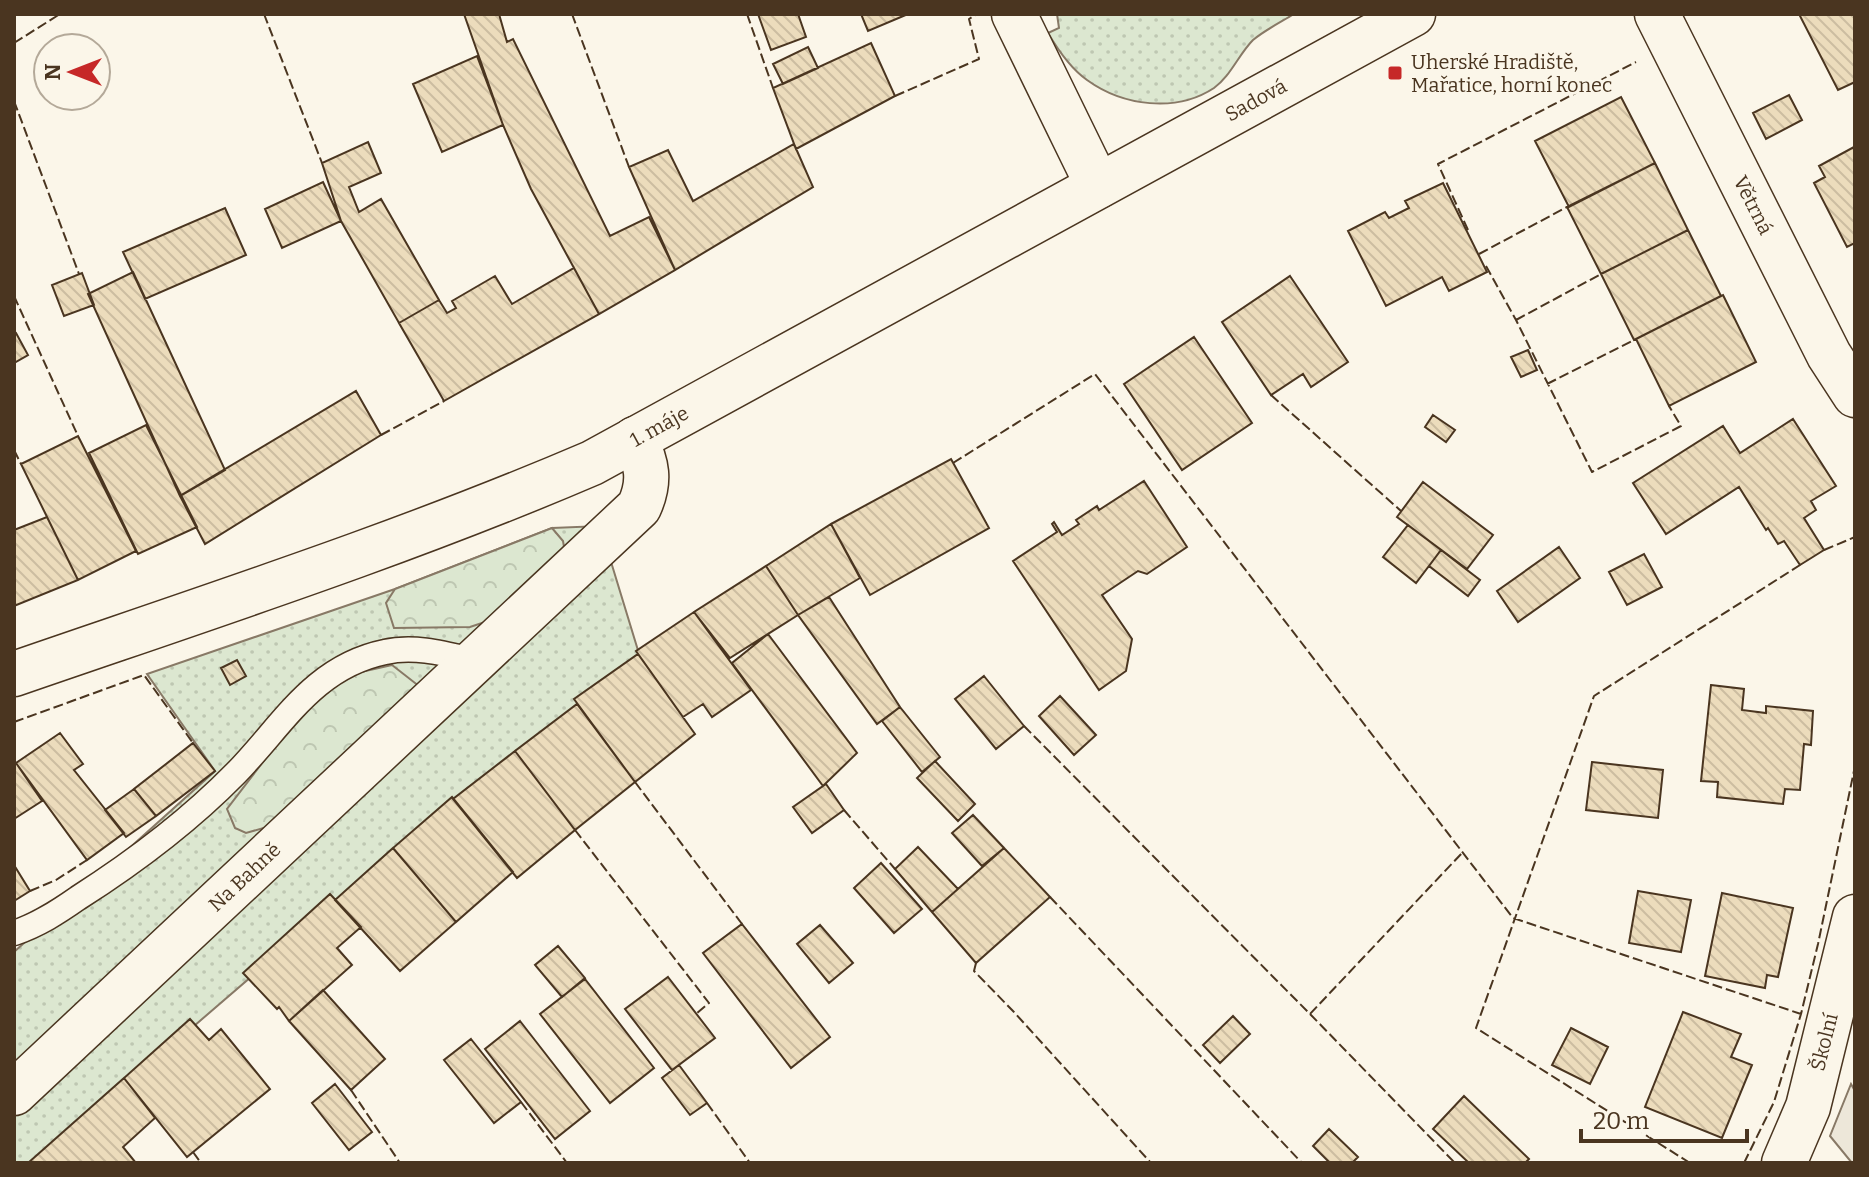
<svg xmlns="http://www.w3.org/2000/svg" width="1869" height="1177" viewBox="0 0 1869 1177" font-family="Bitter,serif">
<style>
.grass{fill:url(#grass-dots);stroke:#887966;stroke-width:2}
.forest{fill:url(#forest-crowns);stroke:#887966;stroke-width:2}
.parking{fill:#ede7d9;stroke:#887966;stroke-width:2}
.building{fill:url(#building-back-hatch);stroke:#4a3520;stroke-width:2}
.lines{fill:none;stroke-linecap:round;stroke-linejoin:round}
.service-casing{stroke:#4a3520;stroke-width:27}
.minor-casing{stroke:#4a3520;stroke-width:47}
.service{stroke:#fbf6e9;stroke-width:24}
.minor{stroke:#fbf6e9;stroke-width:44}
.fence{stroke:#4a3520;stroke-width:2;stroke-dasharray:10 4;stroke-linecap:butt}
.poi-dot{fill:#c62828;stroke:#fbf6e9;stroke-width:3}
.labels{text-anchor:middle;dominant-baseline:central;stroke-width:6;stroke-linejoin:round;paint-order:stroke}
.poi-label{font-size:20px;fill:#4a3520;stroke:#fbf6e9;text-anchor:start}
.street-label{font-size:20px;fill:#4a3520;stroke:#fbf6e9}
</style>
<defs>
<pattern id="grass-dots" width="8" height="8" patternUnits="userSpaceOnUse" patternTransform="scale(2)"><rect width="8" height="8" fill="#dce7d0"/><path d="M2 2h.1M6 6h.1" fill="none" stroke="#bec7b2" stroke-width="1.8" stroke-linecap="round"/></pattern>
<pattern id="forest-crowns" width="20" height="18" patternUnits="userSpaceOnUse" patternTransform="scale(2)"><rect width="20" height="18" fill="#dce7d0"/><path d="M2 6a3 3 0 1 1 6 0M12 15a3 3 0 1 1 6 0" fill="none" stroke="#bec7b2"/></pattern>
<pattern id="building-back-hatch" width="6" height="6" patternUnits="userSpaceOnUse" patternTransform="scale(2)"><rect width="6" height="6" fill="#ecdcbc"/><path d="M-1 5l2 2M0 0l6 6M5-1l2 2" fill="none" stroke="#ccbda1"/></pattern>
</defs>
<rect width="100%" height="100%" fill="#fbf6e9"/>
<path class="grass" d="M1057,14h237c-13,8 -29,16 -41,26 -14,14 -23,37 -39,48 -38,25 -91,18 -127,-8 -17,-12 -29,-30 -39,-47l11,-5z
M600,526l-586,545v-119l201,-181 -68,-97 248,-85 157,-61z
M608,552l32,105 -244,195 -361,311h-21v-54z"/>
<path class="forest" d="M552,528l11,13 3,17 -60,57 -36,12 -76,1 -8,-25 9,-14z
M392,665l32,25 -143,133 -35,10 -11,-5 -8,-19 75,-98 50,-37z"/>
<path class="parking" d="M1851,1084l4,7v72h-3l-22,-27z"/>
<path class="building" d="M464,14h35l8,28 6,-3 97,197 39,-19 26,53 -76,44 -68,-125 -28,-64z
M758,14h40l8,23 -35,13z
M861,14h47l-40,17z
M1799,14h56v68l-17,8z
M871,43l24,53 -99,53 -23,-61z
M808,47l10,21 -35,16 -10,-20z
M477,56l26,69 -61,27 -29,-68z
M1789,95l13,25 -36,19 -13,-26z
M1621,97l34,66 -86,44 -34,-66z
M368,142l13,31 -32,14 10,25 22,-13 58,101 -40,23 -58,-102 -19,-58z
M794,144l19,43 -138,83 -46,-103 39,-17 25,51z
M1854,147l1,96 -8,4 -33,-64 11,-6 -6,-11z
M1655,163l33,67 -87,44 -34,-67z
M323,182l18,39 -59,27 -17,-39z
M1443,183l44,89 -38,19 -7,-14 -56,29 -38,-75 37,-19 4,6 20,-10 -4,-7z
M225,208l21,47 -101,44 -22,-47z
M1688,230l33,66 -87,44 -33,-66z
M574,268l25,46 -155,87 -45,-78 40,-23 8,13 9,-5 -4,-7 43,-25 17,28z
M133,272l92,198 -45,26 -92,-202z
M82,273l12,32 -30,11 -12,-31z
M1290,276l58,86 -37,25 -8,-13 -32,21 -49,-73z
M1723,295l33,67 -87,44 -33,-67z
M16,333l12,22 -14,8v-29z
M1194,337l58,86 -70,47 -58,-86z
M1528,350l9,20 -16,7 -10,-20z
M356,391l25,44 -176,109 -25,-48z
M1433,415l22,15 -9,12 -21,-15z
M1793,419l43,67 -25,15 5,9 -12,8 20,32 -24,15 -16,-24 -6,3 -10,-16 -2,2 -27,-43 -73,47 -33,-51 90,-57 17,27z
M146,425l51,102 -59,27 -49,-101z
M78,436l58,115 -58,29 -57,-116z
M951,459l38,69 -119,67 -39,-71z
M1144,481l43,66 -40,27 -9,-3 -36,24 30,44 -6,32 -27,19 -86,-129 44,-29 -5,-8 2,-2 8,13 17,-11 -3,-4 21,-14 2,4z
M1423,482l70,53 -26,34 -70,-52z
M47,517l31,63 -64,26v-76z
M831,524l29,54 -62,37 -32,-49z
M1408,525l33,25 -25,33 -33,-26z
M1559,547l21,31 -62,44 -21,-31z
M1441,550l39,30 -12,16 -39,-30z
M1644,554l18,33 -35,18 -18,-33z
M766,566l32,49 -68,43 -36,-46z
M829,597l71,110 -23,17 -79,-109z
M694,612l57,78 -39,27 -9,-13 -20,13 -47,-66z
M768,634l89,119 -34,33 -91,-123z
M638,654l57,80 -60,48 -61,-83z
M237,660l9,16 -16,9 -9,-17z
M984,676l40,50 -28,23 -41,-50z
M1711,685l33,4 -2,21 24,3v-7l47,5 -2,34 -7,-1 -4,46 -15,-1 -2,15 -66,-7 1,-15 -17,-1z
M1060,696l36,39 -22,20 -35,-39z
M577,704l58,78 -60,48 -60,-79z
M900,707l40,50 -18,15 -40,-51z
M60,733l23,31 -9,6 50,63 -37,27 -71,-97z
M193,743l22,28 -59,45 -22,-27z
M515,751l60,79 -58,48 -64,-79z
M935,761l40,43 -17,17 -41,-43z
M1592,762l71,8 -5,48 -72,-8z
M16,763l26,38 -28,18v-54z
M826,784l18,26 -32,23 -19,-26z
M134,789l22,27 -30,21 -21,-27z
M452,797l61,75 -57,50 -63,-74z
M973,815l31,33 -22,18 -30,-33z
M918,847l40,42 -26,23 -37,-43z
M393,848l63,74 -56,49 -65,-71z
M1004,848l46,49 -74,66 -44,-51z
M881,863l41,46 -28,24 -40,-45z
M14,865l16,26 -16,10z
M1638,891l53,9 -10,52 -52,-9z
M1722,893l71,15 -15,69 -11,-2 -2,13 -60,-12z
M330,894l31,33 -24,21 15,17 -63,56 -10,-14 -2,2 -34,-36z
M742,924l88,113 -39,31 -88,-115z
M820,925l33,38 -24,20 -32,-39z
M558,946l27,32 -23,19 -27,-32z
M668,977l47,61 -43,32 -47,-61z
M585,979l69,89 -44,35 -70,-89z
M323,990l62,69 -34,31 -62,-69z
M1683,1012l58,22 -10,23 21,8 -30,73 -77,-31z
M1233,1016l17,18 -30,29 -17,-18z
M190,1019l19,21 12,-11 49,60 -83,68 -63,-79z
M520,1021l70,90 -35,28 -70,-90z
M1571,1028l37,19 -18,37 -38,-19z
M471,1039l50,63 -27,21 -50,-63z
M679,1065l28,38 -17,12 -28,-37z
M124,1078l31,40 -32,29 13,16h-108z
M335,1084l37,48 -23,18 -37,-47z
M1464,1096l65,63 -4,4h-56l-36,-34z
M1329,1129l29,28 -6,6h-22l-17,-17z"/>
<g class="lines">
<g class="service-casing">
<path id="service" d="M14,933c24,-8 44,-21 64,-35 58,-37 110,-76 158,-125 47,-48 77,-106 149,-121 30,-7 61,2 91,9"/>
</g>
<g class="minor-casing">
<g id="minor">
<path d="M1014,14l84,172"/>
<path id="s1" d="M1657,14l172,341 26,40"/>
<path id="s2" d="M14,674c194,-67 389,-130 578,-211l821,-449"/>
<path id="s3" d="M14,1093l625,-586c12,-26 8,-44 -4,-68"/>
<path id="s4" d="M1784,1163l24,-56 47,-190"/>
</g>
</g>
<use href="#service" class="service"/>
<use href="#minor" class="minor"/>
<path class="fence" d="M264,14l58,149
M572,14l57,153
M747,14l26,74
M14,43l46,-29
M895,96l84,-37 -10,-40 8,-5
M14,101l65,173
M1468,230l-30,-66 198,-102
M1479,254l88,-47
M1486,266l30,54 76,152 89,-46 -12,-20
M14,296l64,140
M1516,320l85,-46
M1547,384l87,-44
M1271,395l130,116
M381,435l63,-34
M14,450l7,14
M953,463l142,-89 418,544 288,96
M1824,550l31,-13
M14,722l130,-47 49,68
M1024,726l286,288 152,-161
M635,782l107,142
M844,810l51,59
M575,830l134,173 -13,11
M30,891l26,-11 31,-20
M1050,897l252,266
M976,963l-2,8 39,40 138,152
M1310,1014l145,149
M351,1090l49,73
M521,1102l46,61
M707,1103l43,60
M193,1152l8,11
M1690,1163l-214,-135 118,-332 206,-131
M1744,1163l30,-61 27,-88 17,-70 37,-178"/>
</g>
<rect class="poi-dot" x="1387" y="65" width="16" height="16" rx="4"/>
<g class="labels">
<g class="poi-label">
<text x="1411" y="62">Uherské Hradiště,<tspan x="1411" dy="23">Mařatice, horní konec</tspan></text>
</g>
<g class="street-label">
<text stroke="none"><textPath href="#s2" startOffset="1372">Sadová</textPath></text>
<text stroke="none"><textPath href="#s1" startOffset="214">Větrná</textPath></text>
<text stroke="none"><textPath href="#s2" startOffset="692">1. máje</textPath></text>
<text stroke="none"><textPath href="#s3" startOffset="316">Na Bahně</textPath></text>
<text stroke="none"><textPath href="#s4" startOffset="128">Školní</textPath></text>
</g>
</g>
<rect width="1869" height="1177" fill="none" stroke="#4a3520" stroke-width="32"/>
<g transform="translate(72 72) rotate(270)"><circle r="38" fill="#fbf6e9" stroke="#b4a999" stroke-width="2"/>
<path d="M0-6L14 30L0 20L-14 30Z" fill="#c62828"/>
<text y="-12" font-size="22" font-weight="bold" text-anchor="middle" fill="#4a3520">N</text>
</g>
<path d="M1581 1129v12h166v-12" fill="none" stroke="#4a3520" stroke-width="4"/>
<text x="1593" y="1129" font-size="24" fill="#4a3520" stroke="#fbf6e9" stroke-width="6" paint-order="stroke">20 m</text>
</svg>
